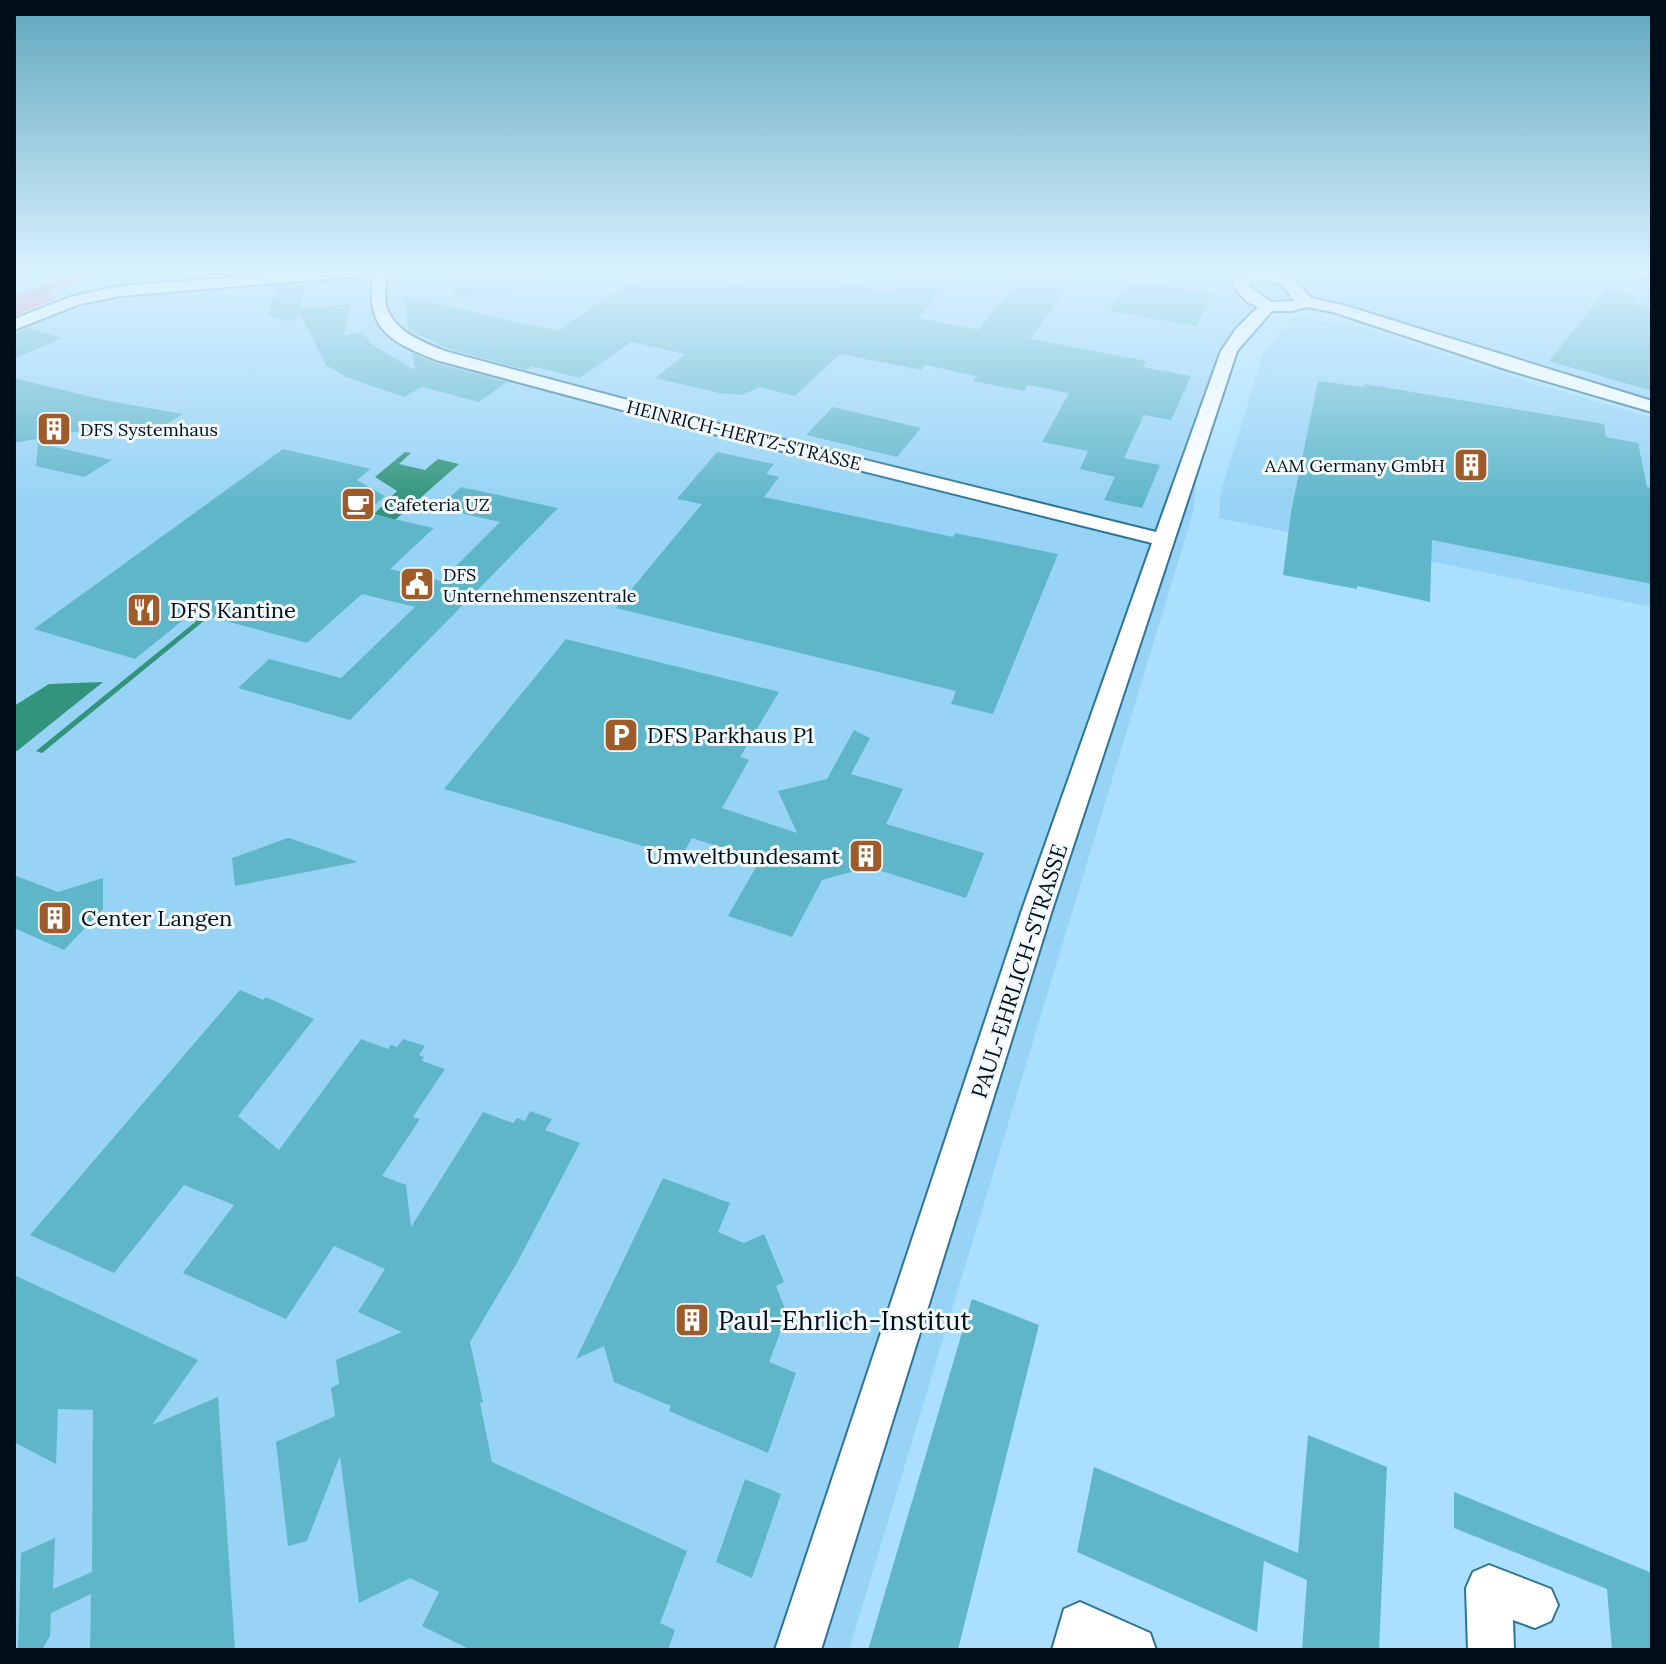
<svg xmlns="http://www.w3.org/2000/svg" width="1666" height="1664" viewBox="0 0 1666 1664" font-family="Lora,serif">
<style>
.built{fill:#97d3f5}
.forest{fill:#dd81a8}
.water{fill:#32947c}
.building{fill:#60b6c9}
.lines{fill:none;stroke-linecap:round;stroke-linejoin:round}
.minor-casing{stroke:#2e7496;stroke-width:4}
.primary-casing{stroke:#2e7496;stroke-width:4}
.minor{fill:#fff;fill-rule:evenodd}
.primary{fill:#fff;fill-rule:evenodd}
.labels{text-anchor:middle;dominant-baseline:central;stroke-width:6;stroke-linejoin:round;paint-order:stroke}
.far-poi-label{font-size:18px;fill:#000e19;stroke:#f2f9fd;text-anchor:start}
.far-street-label{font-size:18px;fill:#000e19;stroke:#f2f9fd}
.poi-label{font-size:22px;fill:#000e19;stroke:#f2f9fd;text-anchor:start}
.street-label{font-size:22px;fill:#000e19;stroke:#f2f9fd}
.near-poi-label{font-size:26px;fill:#000e19;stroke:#f2f9fd;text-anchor:start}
</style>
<rect width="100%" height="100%" fill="#aae0fe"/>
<path class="built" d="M141,270h1511v144l-121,-36 -208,-68 -47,1 -34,21 -43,109 -5,68 -345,1141h-835v-1326z
M1294,316l67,11 164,54 127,36v190l-433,-89 1,-22 42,-140z"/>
<path class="forest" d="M83,270h22l-57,23 10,5 -44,18v-19z"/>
<path class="water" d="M405,452l6,1 -12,11 26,6 13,-11 21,5 -64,56 -21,-6 23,-23 -22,-14z
M215,606l6,1 -179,146 -6,-2z
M103,682l-86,69 -3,-1v-44l35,-22z"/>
<path class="building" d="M508,270h39l2,18 -96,9 1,-22z
M650,270l1,7 51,-5 -1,-2h26l7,15 14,-11 12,3 9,-7h86l-15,13 53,10 23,-23h47l-45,48 60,12 48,-60h53l-49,69 116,22 -3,6 48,9 -20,44 -27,-5 -20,43 36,7 -18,43 -38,-8 11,-23 -35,-8 8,-18 -46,-9 27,-49 -41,-8 -4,6 -51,-10 4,-5 -52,-11 -4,5 -81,-16 -45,42 -36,-9 -16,8 -24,-2 -64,-15 30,-24 -54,-12 -51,36 -49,-12 -5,4 -77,-21 -40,-19 -5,-34 153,35z
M1129,280l37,6 46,8 -15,32 -87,-15z
M307,284l-7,24 51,-4 -7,31 18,-3 12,14 41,24 -3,-17 23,10 72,19 -28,20 -57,-15 -18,10 -58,-20 -20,-12 -27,-53 -3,8 -11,1 -17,-6 9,-29z
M1608,288l29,9 -5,6 20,5v83l-103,-30z
M28,328l34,10 -48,21v-26z
M14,378l90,22 79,14 -26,16 -32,-7 -111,20z
M1318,381l46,6 1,-3 239,40 2,13 32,6 9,44 5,1v96l-220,-44 -2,62 -73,-16v3l-74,-14 8,-63z
M833,407l88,21 -24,29 -91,-22z
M38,443l74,17 -28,17 -48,-11z
M283,449l88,20 -14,11 28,16 -19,17 68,15 -44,41 51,12 59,-59 -62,-14 23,-21 97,21 -208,212 -112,-32 31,-29 72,19 74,-71 -53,-13 -55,49 -114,-31 -58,47 -101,-30z
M717,452l57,12 -8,10 13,3 -15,20 189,40 2,-4 103,21 -65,160 -42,-10 5,-13 -340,-83 86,-104 -25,-5z
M566,639l213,53 -39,65 9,3 -27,48 75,25 -19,-42 49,-12 27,-49 16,8 -19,36 52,15 -17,35 98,29 -18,45 -97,-31 -47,13 -30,57 -64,-21 32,-56 -68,-22 -11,19 -237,-68z
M288,838l4,1 66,23 -123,24 -3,-28z
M14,875l44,17 45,-14v31l-39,41 -50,-22z
M240,990l23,10 3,-3 48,22 -76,97 41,34 82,-111 27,10 3,-4 6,2 6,-8 22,7 -6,9 5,2 -2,4 23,8 -32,48 7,2 -38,57 24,9 5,42 72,-115 30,11 4,-5 8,3 5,-10 22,8 -7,11 35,13 -62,118 -48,81 13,60 -3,1 12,59 195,89 -27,72 15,7 -7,20h-197l-49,-24 17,-34 -29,-14 -51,25 -19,-147 -33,85 -19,5 -12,-104 59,-26 -4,-28 8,-4 -3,-24 66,-28 -44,-20 27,-43 -51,-23 -48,73 -103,-46 51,-68 -50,-20 -70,88 -84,-38z
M663,1178l67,25 -12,29 26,11 20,-9 20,48 -8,4 14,36 -7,3 -14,37 27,11 -28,80 -99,-42 2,-5 -57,-24 -10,-36 -28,13z
M14,1275l184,85 -46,65 66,-28 17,253h-145l1,-56 -40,19 -1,23 -8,14h-24l3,-97 34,-15 -2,51 39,-17 1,-162 -35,-1 -2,55 -42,-22z
M972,1299l67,26 -81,325h-90z
M1308,1435l79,32 -8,183h-77l5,-70 -43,-19 -7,71 -180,-80 17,-85 204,86z
M745,1479l36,15 -29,84 -36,-16z
M1454,1492l198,81v77h-40l-5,-61 -153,-61z"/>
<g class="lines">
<g class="minor-casing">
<path id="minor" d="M332,270h58c-19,50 18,67 58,82l247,66 461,114 65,-181 15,-22 22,-22 -11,-5 -14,-16 5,-10 34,-4 20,6 19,20 32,7 309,96v11l-144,-42 -175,-58 -26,-5 -15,4h-20l-35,40 -185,559 -231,740h-46l247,-740 130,-367 -470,-117 -246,-66c-47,-19 -70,-30 -63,-85l-253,21 -40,8 -66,26v-11l56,-22 50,-11zM1266,280l16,4 12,17 -23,1 -22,-16 1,-4z
M1489,1565l62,24 7,16 -7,16 -16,7 -22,-8 1,30h-46l-2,-62 7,-16z
M1080,1602l70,31 6,17h-104l12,-41z"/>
</g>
<g class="primary-casing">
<path id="primary" d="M1634,270h18v8l-14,-3z"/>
</g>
<use href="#minor" class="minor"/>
<use href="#primary" class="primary"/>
</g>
<linearGradient id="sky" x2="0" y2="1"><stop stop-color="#5fa7bd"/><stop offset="0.54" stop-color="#d9f1ff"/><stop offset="1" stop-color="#d9f1ff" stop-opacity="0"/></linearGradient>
<rect width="1666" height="503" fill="url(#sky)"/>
<defs>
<g id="building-square" transform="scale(1.8)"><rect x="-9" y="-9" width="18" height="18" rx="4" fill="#9f5c2b" stroke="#f2f9fd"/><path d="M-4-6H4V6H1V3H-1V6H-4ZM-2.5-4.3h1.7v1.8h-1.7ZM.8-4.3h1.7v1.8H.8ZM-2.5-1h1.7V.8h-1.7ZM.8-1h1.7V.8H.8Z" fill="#fff"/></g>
<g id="cafe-square" transform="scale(1.8)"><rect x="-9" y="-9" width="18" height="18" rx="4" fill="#9f5c2b" stroke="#f2f9fd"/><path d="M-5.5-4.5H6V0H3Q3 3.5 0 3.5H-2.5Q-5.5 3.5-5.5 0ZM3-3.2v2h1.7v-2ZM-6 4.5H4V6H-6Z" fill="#fff"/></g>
<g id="civic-square" transform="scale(1.8)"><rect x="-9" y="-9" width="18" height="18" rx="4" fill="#9f5c2b" stroke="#f2f9fd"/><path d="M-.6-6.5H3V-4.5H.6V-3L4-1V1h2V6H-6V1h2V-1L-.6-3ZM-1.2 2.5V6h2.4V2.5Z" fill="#fff"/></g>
<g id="restaurant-square" transform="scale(1.8)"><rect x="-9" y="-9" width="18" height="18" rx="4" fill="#9f5c2b" stroke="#f2f9fd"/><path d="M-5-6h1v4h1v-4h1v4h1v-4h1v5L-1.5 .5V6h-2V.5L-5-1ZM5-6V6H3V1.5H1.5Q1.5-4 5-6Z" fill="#fff"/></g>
<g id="parking-square" transform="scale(1.8)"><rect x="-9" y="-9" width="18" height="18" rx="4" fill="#9f5c2b" stroke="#f2f9fd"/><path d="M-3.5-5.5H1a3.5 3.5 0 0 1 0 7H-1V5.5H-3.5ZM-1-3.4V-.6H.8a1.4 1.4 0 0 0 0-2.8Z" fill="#fff"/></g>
</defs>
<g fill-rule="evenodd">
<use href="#building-square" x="54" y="429"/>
<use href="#building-square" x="1471" y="465"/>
<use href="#cafe-square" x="358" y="504"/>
<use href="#civic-square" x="417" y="584"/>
<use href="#restaurant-square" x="144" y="610"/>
<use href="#parking-square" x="621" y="735"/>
<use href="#building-square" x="866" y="856"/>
<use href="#building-square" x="55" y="918"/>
<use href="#building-square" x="692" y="1320"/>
</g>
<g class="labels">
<g class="far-poi-label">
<text x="80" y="429">DFS Systemhaus</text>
<text x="1445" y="465" text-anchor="end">AAM Germany GmbH</text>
<text x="384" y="504">Cafeteria UZ</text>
<text x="443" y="574">DFS<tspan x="443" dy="21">Unternehmenszentrale</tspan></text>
</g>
<g class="far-street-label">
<text transform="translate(744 435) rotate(14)">HEINRICH-HERTZ-STRASSE</text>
</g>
<g class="poi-label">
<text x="170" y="610">DFS Kantine</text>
<text x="647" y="735">DFS Parkhaus P1</text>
<text x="840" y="856" text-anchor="end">Umweltbundesamt</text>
<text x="81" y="918">Center Langen</text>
</g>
<g class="street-label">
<text transform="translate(1019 971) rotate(-72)">PAUL-EHRLICH-STRASSE</text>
</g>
<g class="near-poi-label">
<text x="718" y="1320">Paul-Ehrlich-Institut</text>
</g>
</g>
<rect width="1666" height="1664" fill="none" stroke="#000e19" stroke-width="32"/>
</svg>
